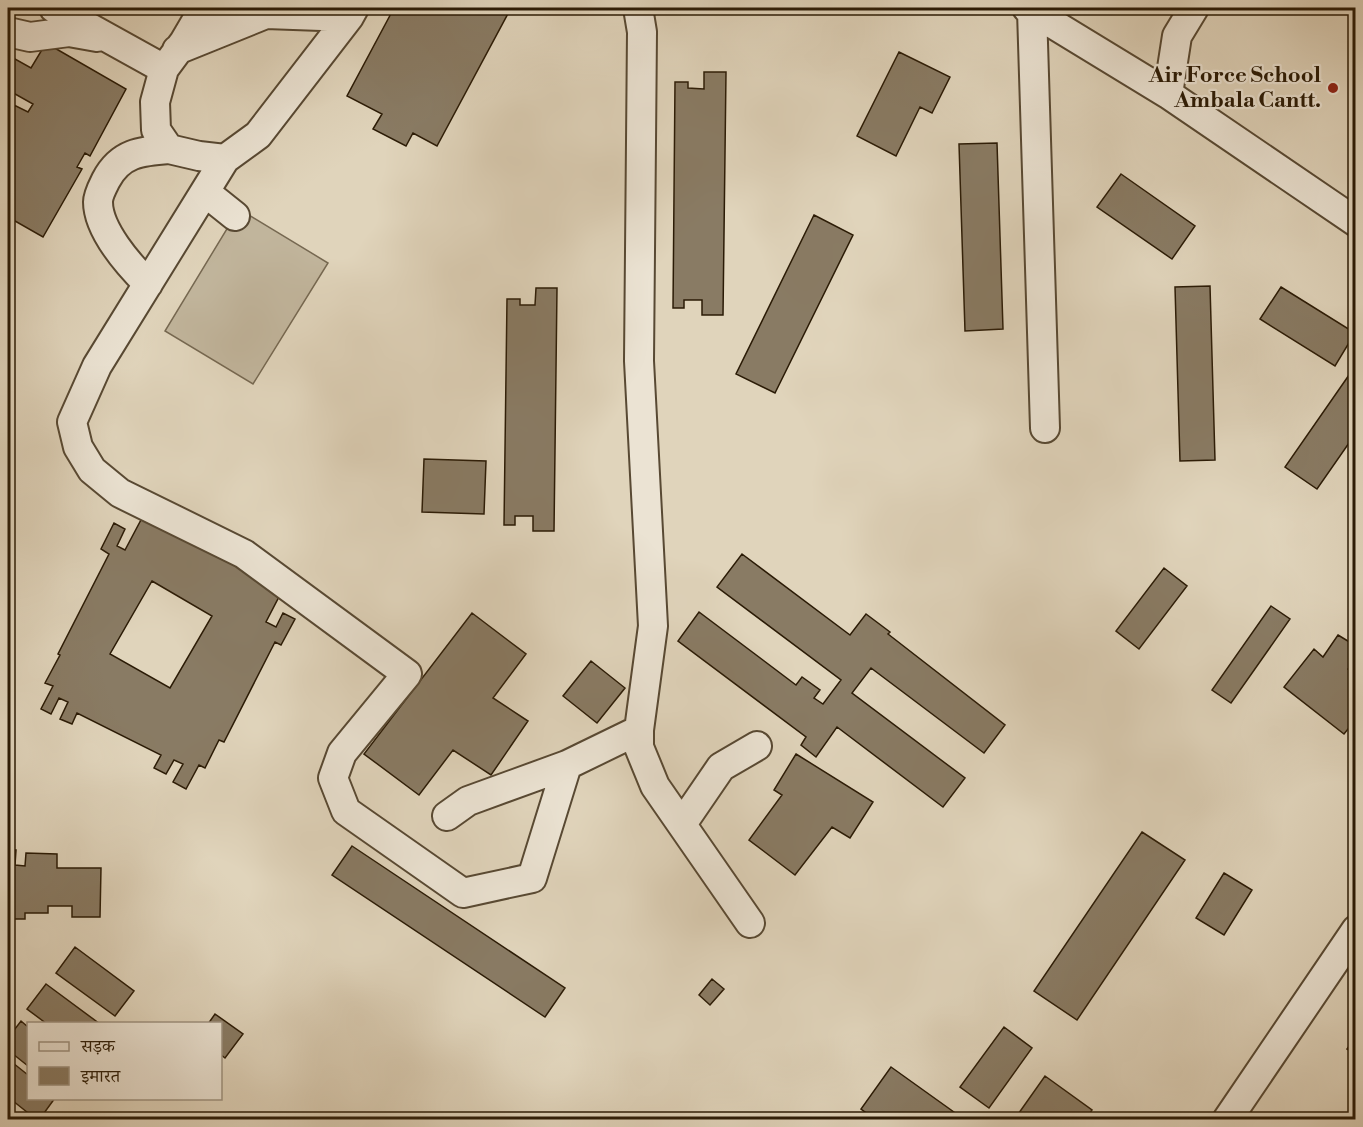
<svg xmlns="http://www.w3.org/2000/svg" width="1363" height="1127" viewBox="0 0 1363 1127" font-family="'Libre Bodoni','Noto Serif Devanagari',serif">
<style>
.grass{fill:#c1b59c;stroke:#766851;stroke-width:1.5}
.building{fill:#897b64;stroke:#2b1b06;stroke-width:1.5;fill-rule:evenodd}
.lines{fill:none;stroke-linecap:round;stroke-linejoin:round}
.minor-casing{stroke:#584933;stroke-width:32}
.minor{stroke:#ebe3d3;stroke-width:28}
.poi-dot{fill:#8f2418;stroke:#ebe3d3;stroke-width:2}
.labels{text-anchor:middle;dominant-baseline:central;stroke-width:4.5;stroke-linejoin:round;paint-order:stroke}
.poi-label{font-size:22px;font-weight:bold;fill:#2b1b06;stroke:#ebe3d3;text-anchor:end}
</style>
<rect width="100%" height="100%" fill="#e0d4bb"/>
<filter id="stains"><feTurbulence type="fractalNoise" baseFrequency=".00333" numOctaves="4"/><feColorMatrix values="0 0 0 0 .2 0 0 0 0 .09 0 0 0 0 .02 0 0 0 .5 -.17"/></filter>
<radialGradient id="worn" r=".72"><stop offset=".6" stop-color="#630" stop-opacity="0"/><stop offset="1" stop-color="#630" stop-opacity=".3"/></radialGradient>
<path class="grass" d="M239,209l89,54 -75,121 -88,-53z"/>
<path class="building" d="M394,8h117l-74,138 -24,-13 -7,13 -33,-17 9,-15 -35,-18z
M46,43l80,46 -36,67 -5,-3 -8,14 5,2 -39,68 -35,-20v-74l1,1 5,-10 -6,-3v-14l6,-12 14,7 5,-8 -25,-14v-35l23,13z
M899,52l51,25 -18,36 -12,-6 -24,49 -39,-20z
M704,72h22l-3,243h-21v-15h-18v8h-11l2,-226h13v6l16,1z
M997,143l6,186 -38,2 -6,-187z
M1121,174l74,52 -23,33 -75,-52z
M814,215l39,20 -78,158 -39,-19z
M1210,286l5,174 -35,1 -5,-174z
M1281,287l74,46 -20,33 -75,-47z
M536,288h21l-3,243h-21v-15h-18v9h-11l3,-226h13v6h15z
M1356,365v68l-39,56 -32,-22z
M424,459l62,2 -2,53 -62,-2z
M142,518l141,71 -17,33 10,5 7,-14 12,6 -14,26 -6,-3 -51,100 -5,-2 -14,28 -6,-3 -13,24 -13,-7 10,-18 -9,-4 -8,14 -12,-6 7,-13 -84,-42 -5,11 -12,-5 8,-17 -9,-4 -8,16 -10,-5 12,-23 -8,-3 15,-28 -2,-1 51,-100 -8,-5 13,-26 11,6 -8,17 8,4zM152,581l60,35 -42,72 -60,-34z
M742,554l108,81 16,-21 24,18 -2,2 117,91 -21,28 -113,-85 -19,25 113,85 -22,29 -106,-80 -21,30 -15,-12 5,-8 -128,-96 21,-29 97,73 6,-8 18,13 -6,8 9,6 18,-24 -124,-93z
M1164,568l23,18 -48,63 -23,-18z
M1271,606l19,13 -59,84 -19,-13z
M472,613l54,41 -33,44 35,23 -37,54 -38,-25 -34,45 -55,-41z
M1338,635l18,11v12l-8,11 8,6v44l-12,15 -60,-47 30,-38 9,8z
M591,661l34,27 -28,35 -34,-27z
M796,754l77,48 -23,36 -18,-11 -37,48 -46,-35 33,-45 -8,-5z
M1142,832l43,28 -108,160 -43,-29z
M352,846l213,142 -20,29 -213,-142z
M8,850h8l-1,15 10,1 1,-13 31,1v14h44l-1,49h-28v-11h-24v7h-23v6h-17z
M1224,873l28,17 -28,45 -28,-17z
M75,947l59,44 -19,25 -59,-43z
M712,979l12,10 -14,16 -11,-10z
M46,984l54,40h-53l-20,-15z
M215,1014l28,20 -18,24 -5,-4v-30h-12z
M21,1021l7,6v39l-20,-16v-12z
M1004,1027l28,21 -43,60 -29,-21z
M1356,1036v19l-9,-6z
M8,1059l20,16v23h27l-16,22h-2l-29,-23z
M891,1067l74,53h-89l-15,-11z
M1045,1076l47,34 -7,10h-71z"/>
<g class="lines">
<g class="minor-casing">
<path id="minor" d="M54,8l110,61 20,-27 17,-29 27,-5
M230,8l36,6 83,3
M354,8l-5,9 -91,118 -33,24 -128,207 -25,56 6,25 14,23 28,23 124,61 163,120 -65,79 -9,25 13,33 117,82 69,-15 35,-113 72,-35 14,-104 -14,-265 3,-329 -4,-24
M1027,8l141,86 188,128
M1032,11l13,417
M8,32l22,5 39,-5 28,5
M177,50l89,-36
M164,69l-9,33 1,28 13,19 30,7 26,3
M1168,94l9,-58 17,-28
M205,192l30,24
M148,284c-19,-19 -50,-54 -50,-82 0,-7 5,-16 8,-22 14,-27 35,-29 63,-31
M639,730v17l16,39 95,137
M447,816l21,-15 99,-36
M682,824l39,-57 36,-21
M1227,1120l129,-190"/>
</g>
<use href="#minor" class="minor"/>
</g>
<circle class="poi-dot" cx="1333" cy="88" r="6"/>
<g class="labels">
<g class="poi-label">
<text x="1321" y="75">Air Force School<tspan x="1321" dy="25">Ambala Cantt.</tspan></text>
</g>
</g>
<rect width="1363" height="1127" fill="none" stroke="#e0d4bb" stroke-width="30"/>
<rect x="9" y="9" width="1345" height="1109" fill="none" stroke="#2b1b06" stroke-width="3"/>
<rect x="15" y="15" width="1333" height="1097" fill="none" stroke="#2b1b06" stroke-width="1.5"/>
<rect x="27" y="1022" width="195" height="78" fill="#ebe3d3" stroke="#9e9381" stroke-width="1.5"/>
<rect x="39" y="1042" width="30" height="9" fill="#ebe3d3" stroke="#9e9381" stroke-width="1.5"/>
<text x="81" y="1052" font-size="18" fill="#2b1b06">सड़क</text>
<rect x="39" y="1067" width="30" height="18" fill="#897b64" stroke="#9e9381" stroke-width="1.5"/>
<text x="81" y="1082" font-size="18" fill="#2b1b06">इमारत</text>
<rect width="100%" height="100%" filter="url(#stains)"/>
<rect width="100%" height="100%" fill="url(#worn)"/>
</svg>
